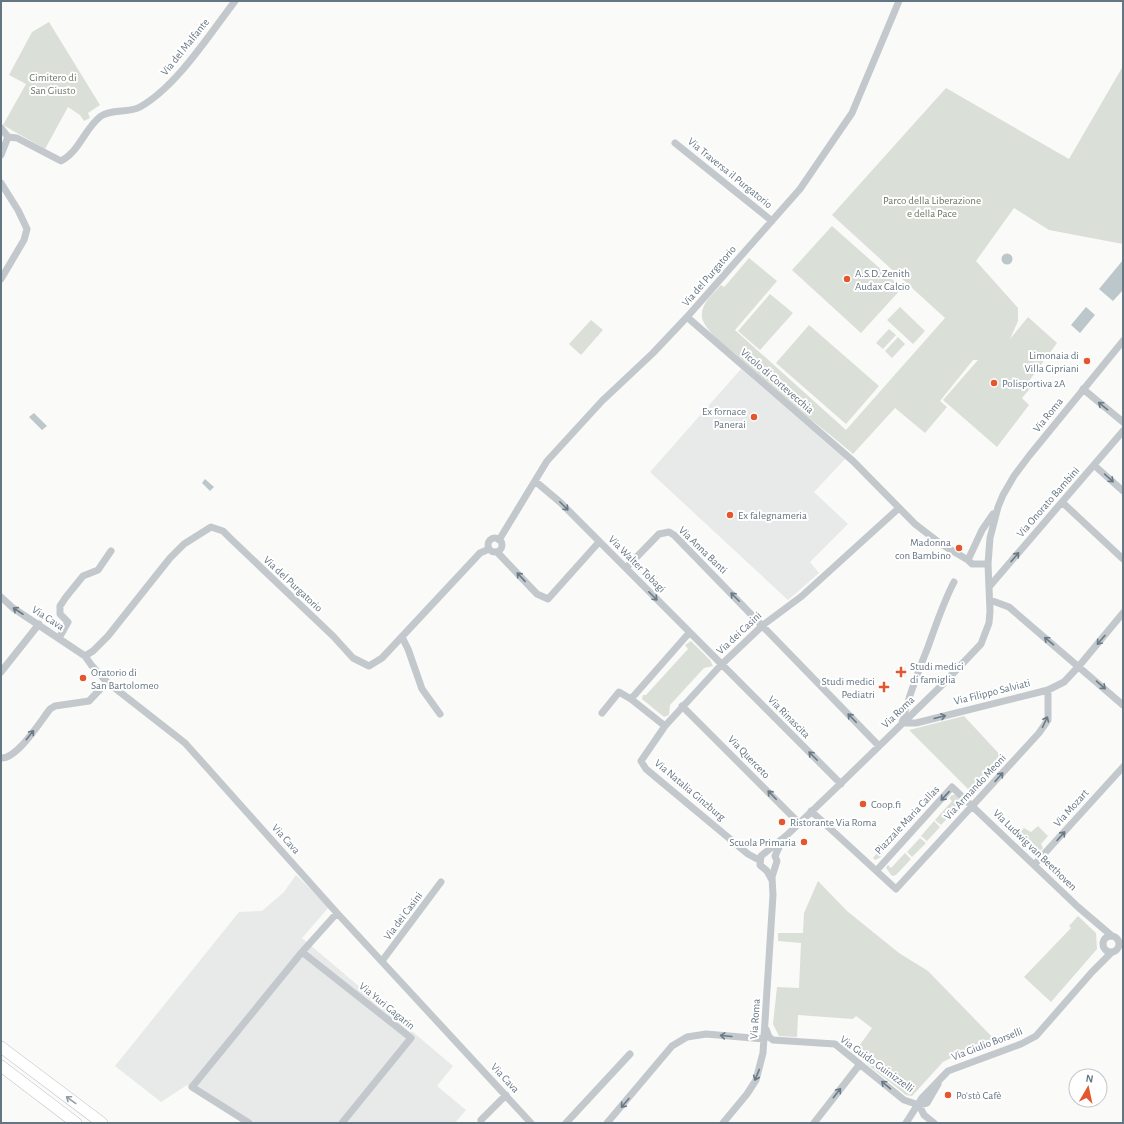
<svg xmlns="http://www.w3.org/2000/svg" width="1124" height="1124" viewBox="0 0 1124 1124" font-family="'Alegreya Sans',sans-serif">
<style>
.built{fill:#e8e9e9}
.green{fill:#dadfd7}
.water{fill:#bbc7cb}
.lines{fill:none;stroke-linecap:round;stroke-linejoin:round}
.highway-casing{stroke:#b4b9bd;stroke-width:12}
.minor{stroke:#c3c8cc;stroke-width:7}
.highway{stroke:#fff;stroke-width:11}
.oneway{stroke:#6a7a87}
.oneway2{stroke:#939fa8}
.poi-dot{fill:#e4572e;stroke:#fff;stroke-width:1.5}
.labels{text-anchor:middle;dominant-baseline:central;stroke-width:4;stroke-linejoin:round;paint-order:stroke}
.street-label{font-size:11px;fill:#657683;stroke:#fff}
.park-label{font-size:11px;fill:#687a64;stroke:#fff}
.poi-label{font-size:11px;fill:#657683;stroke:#fff;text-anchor:start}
</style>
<rect width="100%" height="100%" fill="#fafaf8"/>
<path class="built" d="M741,369l104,90 -31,33 34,32 -38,38 9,11 -31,27 -138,-128z
M296,875l33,32 -27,31 151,128 -16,20 29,24 -11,13h-212l-56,-38 -26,17 -46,-36 124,-154 23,-1 22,-19z"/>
<path class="green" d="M49,22l51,83 -12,8 2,5 -6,3 -4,-6 -12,-8 -23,42 -42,-24 23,-41 -17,-9 23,-43z
M1123,66v178l-74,-14 -35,-22 -38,53 42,47v13l-8,18 18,-22 29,26 -28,38 4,4 -11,13 7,7 -32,42 -54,-47 35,-40h-5l-33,41 7,6 -22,26 -30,-25 -42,46c-26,-24 -146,-111 -151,-136 -2,-14 11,-24 19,-33l3,2 2,-2 23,-27 28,23 -42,49 111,100 99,-112 -113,-103 114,-127 123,71z
M832,226l70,62 -41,45 -69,-63z
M770,294l23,19 -33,37 -22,-19z
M900,307l25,24 -12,13 -26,-24z
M591,320l12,10 -22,25 -12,-11z
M809,325l70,61 -33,38 -70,-61z
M889,329l7,6 -13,14 -7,-6z
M898,337l7,7 -13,14 -7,-7z
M691,641l19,19 3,6 -9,2 -34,37 -1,10 -5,2 -22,-18 1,-4h3l42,-46 -3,-4z
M964,716l38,41 -24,27 2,6 -7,4 -64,-64z
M952,795h4l6,8 -21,22 -6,-5 17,-19 -3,-3z
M911,813l4,3 -35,39 1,2 -6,3 -2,-2z
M934,821l6,6 -13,14 -6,-5z
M1038,826l10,10 -7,8 2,4 -6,7 -20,-19 7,-8 7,4z
M920,838l6,5 -14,14 -5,-5z
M905,853l6,6 -15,16 -4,1 -6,-8 2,-3 3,3z
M818,881l29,30 52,42 29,18 69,71 -40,13 -14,7 -31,34 -6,-1 -40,-32 3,-5 -12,-9 15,-21 -16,-12 -3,3 -55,-4 -1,22 -18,-1 -6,-12 4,-37 22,1 2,-45 -23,-2v-8h25l1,-20z
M1078,916l18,17 1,16 -46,53 -27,-25 47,-49 -2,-2z"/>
<path class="water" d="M1001.5 259a5.5 5.5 0 1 1 11 0a5.5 5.5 0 1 1-11 0Z
M1123,260v30l-10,11 -14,-12z
M1086,307l9,8 -15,18 -9,-8z
M34,413l13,13 -5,4 -13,-13z
M205,479l9,8 -4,4 -8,-8z"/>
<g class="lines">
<g class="highway-casing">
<path id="highway" d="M1,1047l101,76
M1,1066l75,57"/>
</g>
<path class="minor" d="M1,128l7,9
M8,137l9,1 44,23c19,-10 23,-32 40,-45 10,-7 28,-3 39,-9 37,-21 69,-72 95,-106
M675,143l97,78
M1,155l7,-18
M1,183l17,27 9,19 -3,11 -23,39
M687,317l166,144 62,63 26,20 27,16
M1083,389l40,33
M1095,466l28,25
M535,481l26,22 280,281
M1063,503l60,56
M488 545a7 7 0 1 1 14 0a7 7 0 1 1-14 0Z
M499,540l48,-79 55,-60 51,-48 34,-36 113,-128 52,-76 47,-112
M497,552l40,42 11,5 51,-57
M988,564h-16l-4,-4 14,-30 11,-16
M626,568l33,-34 10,-2 5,3 205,211
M989,587l134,-156
M1,597l12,11 72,48 7,10 15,16 78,61 152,170 194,210
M990,600l19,7 114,98
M402,637l6,12 14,40 18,25
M59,638l9,-16 -8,-8v-8l6,-9 17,-21 15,-6 13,-19
M85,656l8,-5 15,-15 62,-78 14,-14 27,-17 12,4 7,7 103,98 20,22 16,8 13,-8 98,-105 9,-4
M1,672l38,-48
M631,699l58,-66
M682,706l117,117
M602,713l17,-21 12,7 34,27 56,-61 42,-40 39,-29 97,-88
M902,723h14l132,-33 16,-8 15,-16 44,-53
M902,723c6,-26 16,-51 26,-76 8,-22 15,-44 26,-65
M665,726l-24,35 5,8 102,85 11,6
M1,758c16,1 39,-36 49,-49l5,-3 34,-5 18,-19
M811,811l85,78 143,-156 9,-13v-30
M1034,865l89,-98
M877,870l75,-83 126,120 34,29
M772,880l-5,-9 -7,-6 1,-9 26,-21 48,-46 108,-105 38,-40 8,-21 1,-12 -2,-47 2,-26 8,-31 5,-12 11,-19 15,-20 94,-115
M1103 944a8 8 0 1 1 16 0a8 8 0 1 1-16 0Z
M302,952l109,86 -69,85
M382,961l59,-79
M766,1029l3,8 4,3 62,4 69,56 15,5 5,10 10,8
M919,1105l8,-2 11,-19
M481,1120l25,-25
M249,1123l-57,-36 110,-135 35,-39
M566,1123l64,-69
M607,1123l65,-77 15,-9 19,-3 58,5
M723,1123l24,-29 9,-14 7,-27 10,-158 -1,-18 5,-16 -2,-5 6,-13
M814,1123l46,-59
M906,1123l16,-25 26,-27 73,-27 15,-8 56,-64 19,-19"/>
<use href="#highway" class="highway"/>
</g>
<defs><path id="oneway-shaft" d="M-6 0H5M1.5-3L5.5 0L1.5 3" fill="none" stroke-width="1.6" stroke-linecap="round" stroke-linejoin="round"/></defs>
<g class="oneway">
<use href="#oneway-shaft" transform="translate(1103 406) rotate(-141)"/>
<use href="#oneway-shaft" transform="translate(1109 478) rotate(42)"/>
<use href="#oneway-shaft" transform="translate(564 506) rotate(45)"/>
<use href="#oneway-shaft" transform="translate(1015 557) rotate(-49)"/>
<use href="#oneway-shaft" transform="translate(521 577) rotate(-133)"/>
<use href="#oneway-shaft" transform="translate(653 596) rotate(45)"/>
<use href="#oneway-shaft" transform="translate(735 597) rotate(-135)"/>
<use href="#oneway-shaft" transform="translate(18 611) rotate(-147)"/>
<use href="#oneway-shaft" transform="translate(1101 640) rotate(130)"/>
<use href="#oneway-shaft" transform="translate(1049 641) rotate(-140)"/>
<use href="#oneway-shaft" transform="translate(1101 685) rotate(41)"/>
<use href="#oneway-shaft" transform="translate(940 717) rotate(-14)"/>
<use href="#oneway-shaft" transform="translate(852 718) rotate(-134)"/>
<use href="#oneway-shaft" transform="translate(1045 722) rotate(-64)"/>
<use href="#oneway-shaft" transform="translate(30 735) rotate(-51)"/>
<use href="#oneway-shaft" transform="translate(813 756) rotate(-135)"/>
<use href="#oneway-shaft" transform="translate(999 777) rotate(-48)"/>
<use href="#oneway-shaft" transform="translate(772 795) rotate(-134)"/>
<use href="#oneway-shaft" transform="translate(945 796) rotate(133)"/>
<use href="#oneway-shaft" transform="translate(1061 836) rotate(-48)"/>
<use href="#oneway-shaft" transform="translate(726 1036) rotate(-175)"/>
<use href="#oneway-shaft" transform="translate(757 1075) rotate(112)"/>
<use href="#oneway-shaft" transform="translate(886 1085) rotate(-140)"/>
<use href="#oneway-shaft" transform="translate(837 1093) rotate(-52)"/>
<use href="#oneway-shaft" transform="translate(625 1103) rotate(131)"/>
</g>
<use class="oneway2" href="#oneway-shaft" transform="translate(71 1100) rotate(-144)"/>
<g class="poi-dot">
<circle cx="847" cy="279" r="4"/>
<circle cx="1087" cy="361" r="4"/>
<circle cx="994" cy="383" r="4"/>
<circle cx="754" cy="417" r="4"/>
<circle cx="730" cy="515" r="4"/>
<circle cx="959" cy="548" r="4"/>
<path d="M899 666h4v4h4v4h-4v4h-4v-4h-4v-4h4z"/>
<circle cx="83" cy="678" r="4"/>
<path d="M882 681h4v4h4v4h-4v4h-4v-4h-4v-4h4z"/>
<circle cx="863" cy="804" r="4"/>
<circle cx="782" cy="822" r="4"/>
<circle cx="804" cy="842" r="4"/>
<circle cx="948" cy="1095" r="4"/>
</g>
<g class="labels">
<g class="street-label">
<text transform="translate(185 47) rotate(-51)">Via del Malfante</text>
<text transform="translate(730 173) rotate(39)">Via Traversa il Purgatorio</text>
<text transform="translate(709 276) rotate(-49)">Via del Purgatorio</text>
<text transform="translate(777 381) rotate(41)">Vicolo di Cortevecchia</text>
<text transform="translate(1048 415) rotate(-51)">Via Roma</text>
<text transform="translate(1048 502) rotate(-49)">Via Onorato Bambini</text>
<text transform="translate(703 550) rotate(44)">Via Anna Banti</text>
<text transform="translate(637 564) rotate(45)">Via Walter Tobagi</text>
<text transform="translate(293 584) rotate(43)">Via del Purgatorio</text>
<text transform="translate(48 618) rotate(33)">Via Cava</text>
<text transform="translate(739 633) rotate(-43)">Via dei Casini</text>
<text transform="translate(992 692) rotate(-14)">Via Filippo Salviati</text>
<text transform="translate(898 712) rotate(-44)">Via Roma</text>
<text transform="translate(789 717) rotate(45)">Via Rinascita</text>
<text transform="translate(749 757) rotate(46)">Via Querceto</text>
<text transform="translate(975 787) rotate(-47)">Via Armando Meoni</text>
<text transform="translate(690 790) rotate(40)">Via Natalia Ginzburg</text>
<text transform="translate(1071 808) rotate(-48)">Via Mozart</text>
<text transform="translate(907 820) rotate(-47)">Piazzale Maria Callas</text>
<text transform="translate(286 839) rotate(48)">Via Cava</text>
<text transform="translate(1035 850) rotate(44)">Via Ludwig van Beethoven</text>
<text transform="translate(403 916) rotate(-53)">Via dei Casini</text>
<text transform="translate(387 1006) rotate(39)">Via Yuri Gagarin</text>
<text transform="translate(755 1019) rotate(-86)">Via Roma</text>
<text transform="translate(987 1044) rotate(-21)">Via Giulio Borselli</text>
<text transform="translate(877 1064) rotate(36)">Via Guido Guinizzelli</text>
<text transform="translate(505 1078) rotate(47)">Via Cava</text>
</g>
<g class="park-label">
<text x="53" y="77">Cimitero di<tspan x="53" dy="13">San Giusto</tspan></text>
<text x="932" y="200">Parco della Liberazione<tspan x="932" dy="13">e della Pace</tspan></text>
</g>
<g class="poi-label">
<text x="855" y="273">A.S.D. Zenith<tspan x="855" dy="13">Audax Calcio</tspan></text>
<text x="1079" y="355" text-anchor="end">Limonaia di<tspan x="1079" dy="13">Villa Cipriani</tspan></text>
<text x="1002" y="383">Polisportiva 2A</text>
<text x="746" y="411" text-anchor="end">Ex fornace<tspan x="746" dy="13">Panerai</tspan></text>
<text x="738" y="515">Ex falegnameria</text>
<text x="951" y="542" text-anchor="end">Madonna<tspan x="951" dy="13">con Bambino</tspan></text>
<text x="910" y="666">Studi medici<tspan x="910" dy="13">di famiglia</tspan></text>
<text x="91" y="672">Oratorio di<tspan x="91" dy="13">San Bartolomeo</tspan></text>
<text x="875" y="681" text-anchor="end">Studi medici<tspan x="875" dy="13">Pediatri</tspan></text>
<text x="871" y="804">Coop.fi</text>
<text x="790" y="822">Ristorante Via Roma</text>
<text x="796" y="842" text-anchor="end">Scuola Primaria</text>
<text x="956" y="1095">Po'stò Cafè</text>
</g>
</g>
<rect width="1124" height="1124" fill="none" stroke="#657683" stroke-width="4"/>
<g transform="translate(1088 1088) rotate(9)"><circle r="19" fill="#ffffff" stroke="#c1c8cd"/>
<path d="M0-3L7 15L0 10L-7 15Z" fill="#e4572e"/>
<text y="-6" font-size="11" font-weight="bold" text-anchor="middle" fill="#657683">N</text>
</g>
</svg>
